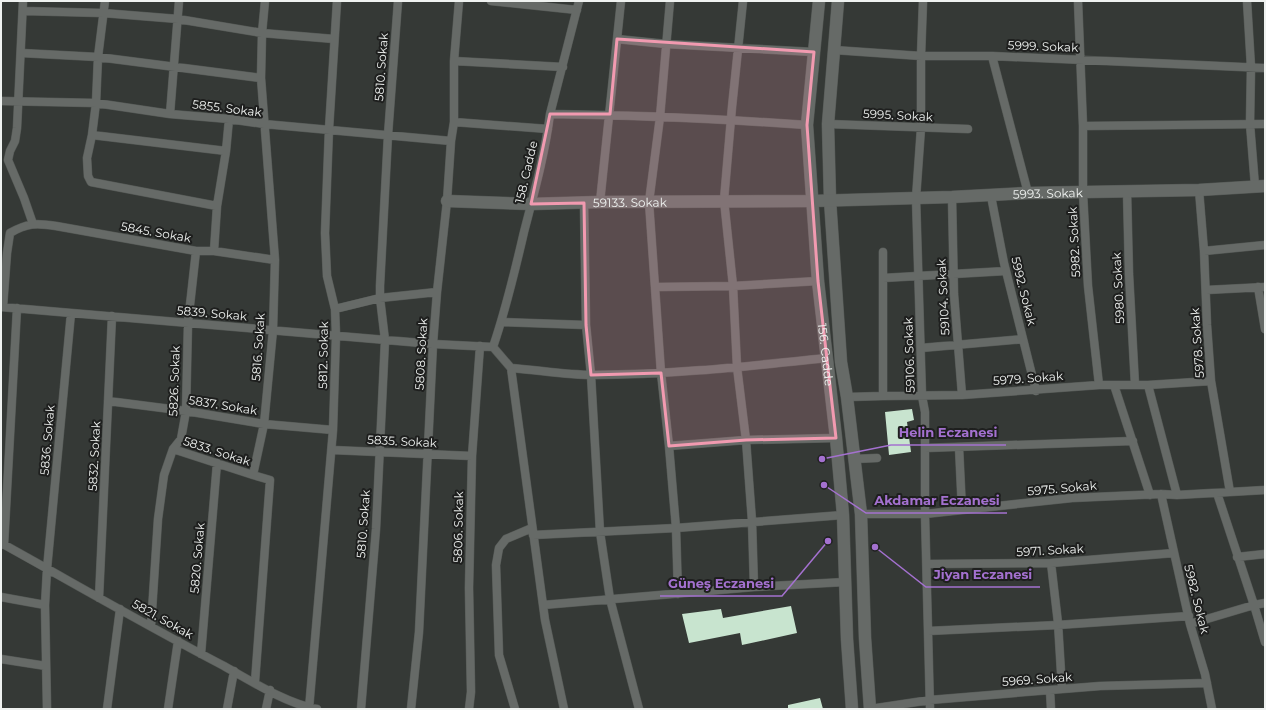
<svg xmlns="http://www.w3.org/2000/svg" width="1266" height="710" viewBox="0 0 1266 710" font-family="Montserrat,sans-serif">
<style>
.building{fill:#c8e4cf}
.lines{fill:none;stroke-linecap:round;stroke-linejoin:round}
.street-casing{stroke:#535754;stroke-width:9}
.secondary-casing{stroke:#535754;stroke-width:13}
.street{stroke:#666a67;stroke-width:8}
.secondary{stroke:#666a67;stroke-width:12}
.marked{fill:#f19ab0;fill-opacity:0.2;stroke:#f19ab0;stroke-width:3;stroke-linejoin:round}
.labels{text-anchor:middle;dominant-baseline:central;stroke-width:4;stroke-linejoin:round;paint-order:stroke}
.street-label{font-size:12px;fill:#eff2f0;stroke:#1e1f1e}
.leader{fill:none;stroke:#a471d0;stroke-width:1.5}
.callout-dot{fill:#a471d0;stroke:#1e1f1e;stroke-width:1.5}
.callout-label{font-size:13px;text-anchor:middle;font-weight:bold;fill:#a471d0;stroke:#1e1f1e;stroke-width:4;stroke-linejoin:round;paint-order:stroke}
</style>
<rect width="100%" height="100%" fill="#353936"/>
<path class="building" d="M912,409l2,11 -7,2 4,30 -22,3 -4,-43z
M791,606l6,27 -55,12 -2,-12 -51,10 -7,-29 39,-5 2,9z
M820,698l3,11h-35v-4z"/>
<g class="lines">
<g class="street-casing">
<path id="street" d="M23,1l-6,127 -2,13 -5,10 -2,9 16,38 9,26
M105,1l-7,56 -2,46 -4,32 -5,23 1,18 3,6 126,24
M491,1l86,9
M670,1l-10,116 -11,85 12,171 8,73 7,82 2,66
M743,1l-11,106 -8,93 9,86 4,81 9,73 6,81 2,66
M923,1l-2,55v72l-5,70 6,198 3,16v102l5,195
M1078,1l5,125v67l5,93 11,99
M1247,1l4,66 -1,57 5,62
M23,11l80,2 75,6 84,14 72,6
M617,39l49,5 148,8
M834,50l87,6h71l273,12
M21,53l77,4 163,21
M992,56l36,137
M454,61l109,6
M1,101l95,2 74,11 59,5 35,5 187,17
M170,114l9,-113
M550,114c86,1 171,5 257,11
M454,122l94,7
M828,124l140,5
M1083,126l182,-2
M92,135l134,16
M1199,190l5,61 3,74 4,56 19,111
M1127,191l2,83 6,111
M991,196l13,67 32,128
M952,197l2,97 8,101
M600,202l21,-201
M584,203l2,122 5,50 9,157 10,67 29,110
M214,251l3,-45 9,-55 3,-32
M1204,251l61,-6
M883,278l123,-7
M656,287l77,-1 85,-5
M1258,287l7,42
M1206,290l59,-3
M1,307l432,37 60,3
M3,307l4,-54 3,-20c17,-10 26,-10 46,-7l140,25h18l61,9
M335,309l45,-11 57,-6
M502,322l84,3
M493,347l18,21 34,252 19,89
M493,347c13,-38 22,-76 31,-115 10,-39 21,-78 26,-118l29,-113
M921,348l102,-9
M511,368c27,2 55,7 82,7 78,0 156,-9 233,-17
M1114,385l36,110
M1148,385l29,110
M883,396v-144
M847,397l36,-1 79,-1 137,-10h49l63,-4
M108,401l78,10 78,13 69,6
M669,446l77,-6 90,-2
M959,447l3,63
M925,448l208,-7
M173,449l80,26
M332,450l140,6
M854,459l23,-1
M1217,493l37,112 11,37
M1161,494l29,130 15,50 7,35
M861,514h64l147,-16 89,-4 16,1 88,-5
M533,535l143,-7 167,-13
M1,543c74,41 148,84 223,123 27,15 63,38 93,43
M4,545l13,-237
M1237,557l28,-3
M1051,563l7,60 4,66
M927,564l124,-1 123,-10
M1,597l44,8
M99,598l13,-282
M543,605l211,-18 91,-5
M1190,624l64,-19 11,-2
M151,626l7,-107 6,-44 9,-26 8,-10 5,-28 2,-88 8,-72
M928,631l130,-6 131,-9
M201,654l16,-191
M1,659l45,7
M255,682l15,-202 -17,-5 11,-51 9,-94 2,-70 -14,-182 1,-45 3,-32
M1050,690l1,19
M47,709l-2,-104 2,-36 24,-256
M107,709l13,-100
M168,709l10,-68
M227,709l7,-38
M266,709l4,-19
M309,709l24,-279 3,-95 -1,-26 -8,-33 -2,-43 4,-104 8,-128
M361,709l15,-180 9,-189 -5,-42v-12l8,-151 10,-134
M411,709l8,-77 14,-288 4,-52 10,-91 4,-60 3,-19v-61l5,-60
M469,709l2,-17 -2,-104 3,-132 8,-110
M515,709l-16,-54 -3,-90 3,-17 7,-9 26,-11
M870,709l60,-9 120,-10 50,-4 107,-3"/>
</g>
<g class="secondary-casing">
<g id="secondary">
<path id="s1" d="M819,1l-12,124 11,156 18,157 7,77 4,124 5,70"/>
<path d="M838,1l-10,123 2,76 11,162 6,35 14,117 4,124 5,71"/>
<path id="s2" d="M447,201l84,3 69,-2 212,-1 140,-4 76,-4 171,-3 66,-4"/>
</g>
</g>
<use href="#street" class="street"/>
<use href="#secondary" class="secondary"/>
</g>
<path class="marked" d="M617,39l197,13 -7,73 11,156 18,157 -90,2 -77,6 -8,-73 -70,2 -5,-50 -2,-122 -53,1 19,-90h60z"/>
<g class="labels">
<g class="street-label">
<text transform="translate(1043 46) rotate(2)">5999. Sokak</text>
<text transform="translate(381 67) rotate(-86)">5810. Sokak</text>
<text transform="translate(227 108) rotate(7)">5855. Sokak</text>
<text transform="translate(898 115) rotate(3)">5995. Sokak</text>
<text transform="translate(526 172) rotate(-77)">158. Cadde</text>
<text stroke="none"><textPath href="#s2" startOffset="601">5993. Sokak</textPath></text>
<text stroke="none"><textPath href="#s2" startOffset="183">59133. Sokak</textPath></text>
<text transform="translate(156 232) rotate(10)">5845. Sokak</text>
<text transform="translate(1074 242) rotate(-93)">5982. Sokak</text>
<text transform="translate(1118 288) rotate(-93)">5980. Sokak</text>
<text transform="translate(1024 291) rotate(76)">5992. Sokak</text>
<text transform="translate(943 297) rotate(-93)">59104. Sokak</text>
<text transform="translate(212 313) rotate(5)">5839. Sokak</text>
<text transform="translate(1197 343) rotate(-94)">5978. Sokak</text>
<text transform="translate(258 347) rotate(-86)">5816. Sokak</text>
<text transform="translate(421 354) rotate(-87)">5808. Sokak</text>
<text transform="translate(323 355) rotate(-89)">5812. Sokak</text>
<text stroke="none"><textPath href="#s1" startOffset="355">156. Cadde</textPath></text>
<text transform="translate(909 355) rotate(-92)">59106. Sokak</text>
<text transform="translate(1028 378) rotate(-4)">5979. Sokak</text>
<text transform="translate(174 381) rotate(-88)">5826. Sokak</text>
<text transform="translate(223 405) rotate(9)">5837. Sokak</text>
<text transform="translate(47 440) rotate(-85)">5836. Sokak</text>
<text transform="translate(402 441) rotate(3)">5835. Sokak</text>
<text transform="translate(217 451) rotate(18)">5833. Sokak</text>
<text transform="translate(94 456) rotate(-87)">5832. Sokak</text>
<text transform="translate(1062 488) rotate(-5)">5975. Sokak</text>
<text transform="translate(363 524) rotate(-86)">5810. Sokak</text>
<text transform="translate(458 527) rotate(-89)">5806. Sokak</text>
<text transform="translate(1050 550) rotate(-3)">5971. Sokak</text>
<text transform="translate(197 558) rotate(-85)">5820. Sokak</text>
<text transform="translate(1197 599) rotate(76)">5982. Sokak</text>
<text transform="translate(163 619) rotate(29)">5821. Sokak</text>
<text transform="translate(1037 679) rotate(-4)">5969. Sokak</text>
</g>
</g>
<path class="leader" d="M822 459L891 445H1006M824 485L866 513H1007M875 547L926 587H1040M828 541L782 596H660"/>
<g class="callout-dot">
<circle cx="822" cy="459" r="4"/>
<circle cx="824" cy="485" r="4"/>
<circle cx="875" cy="547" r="4"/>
<circle cx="828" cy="541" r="4"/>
</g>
<g class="callout-label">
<text x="948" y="437">Helin Eczanesi</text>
<text x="937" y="505">Akdamar Eczanesi</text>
<text x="983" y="579">Jiyan Eczanesi</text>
<text x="721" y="588">Güneş Eczanesi</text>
</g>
<rect width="1266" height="710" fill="none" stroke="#eff2f0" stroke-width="4"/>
</svg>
